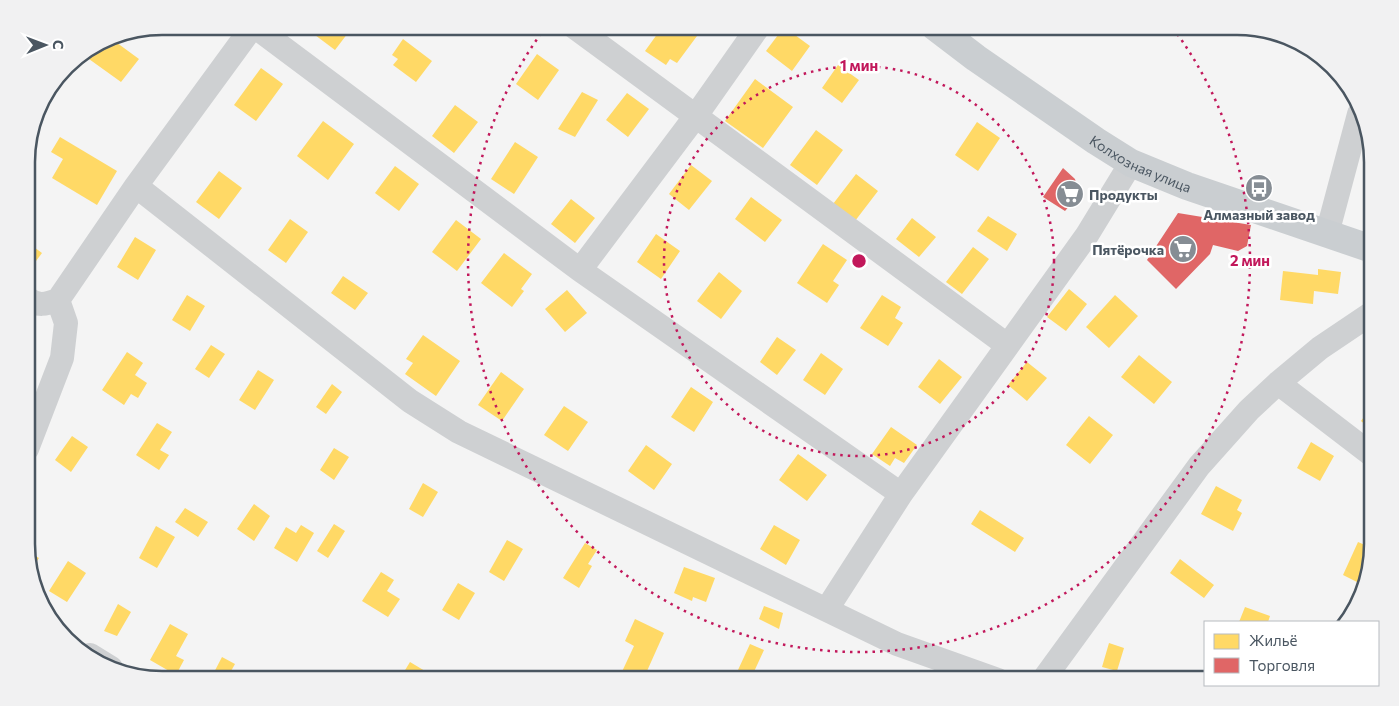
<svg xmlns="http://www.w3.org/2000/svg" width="1399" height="706" viewBox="0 0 1399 706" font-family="Commissioner,sans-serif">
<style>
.homes{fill:#ffd966}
.shops{fill:#e06666}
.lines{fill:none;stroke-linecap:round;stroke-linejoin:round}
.minor{stroke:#ced0d2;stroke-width:24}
.major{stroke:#caced1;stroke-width:28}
.ring{fill:none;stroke:#c2185b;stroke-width:2.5;stroke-dasharray:2.5 5}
.labels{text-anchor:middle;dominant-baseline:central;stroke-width:5;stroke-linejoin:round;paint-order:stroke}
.street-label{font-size:14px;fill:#4a5661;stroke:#fff}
.poi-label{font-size:14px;font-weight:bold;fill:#4a5661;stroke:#fff;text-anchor:start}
.rim{fill:none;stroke:#4a5661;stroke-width:2.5}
.centre{fill:#c2185b;stroke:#fff;stroke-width:2.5}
.ring-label{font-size:15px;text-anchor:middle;font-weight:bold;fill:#c2185b;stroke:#fff;stroke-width:5;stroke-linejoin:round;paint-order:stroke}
</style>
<rect width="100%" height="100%" fill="#f4f4f4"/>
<path class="homes" d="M315,26h32l4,3 -16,21 -24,-18z
M611,26h10l-3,5z
M663,26h22l12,10 -20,27 -7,-4 -4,6 -21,-14z
M784,27l26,19 -18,25 -26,-20z
M109,37l30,22 -18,23 -39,-28z
M403,39l29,22 -16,21 -23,-17 5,-6 -6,-4z
M537,54l22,16 -21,30 -22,-16z
M838,65l21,15 -17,23 -20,-15z
M261,68l22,16 -27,37 -22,-16z
M755,79l38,28 -30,41 -38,-27z
M582,92l16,8 -23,37 -17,-8z
M627,93l22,16 -21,28 -22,-17z
M455,105l23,17 -24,31 -22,-17z
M323,121l31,23 -26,36 -31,-24z
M977,122l23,16 -22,33 -23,-16z
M816,130l27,20 -26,35 -27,-20z
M60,137l57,34 -20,34 -45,-27 11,-19 -12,-7z
M515,142l23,15 -24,37 -23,-15z
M28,148l4,3 -5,7v-5z
M691,165l21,16 -23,29 -20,-16z
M395,166l24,18 -20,27 -24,-18z
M219,171l23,17 -23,31 -23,-17z
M856,174l22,17 -23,30 -22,-17z
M751,197l31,23 -17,22 -30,-23z
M571,199l24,19 -20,25 -24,-19z
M988,216l29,18 -10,17 -30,-20z
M912,218l24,19 -17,20 -23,-18z
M290,219l18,13 -22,31 -18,-13z
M456,220l25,19 -24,32 -25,-19z
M656,234l24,17 -19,28 -24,-17z
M135,237l21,13 -18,30 -21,-13z
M27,242l15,11 -12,16 -3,-3z
M823,244l24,16 -14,21 6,4 -12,18 -30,-20z
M973,247l16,12 -27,35 -16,-12z
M504,253l28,21 -11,15 3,2 -12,16 -31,-24z
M1318,269l23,3 -3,22 -24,-3 -1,13 -33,-4 3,-29 35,4z
M719,272l23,19 -21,28 -24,-18z
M343,276l25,17 -13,17 -24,-17z
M1069,289l18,15 -21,27 -19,-14z
M567,290l20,23 -22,19 -20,-23z
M187,295l18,11 -15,25 -18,-11z
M882,295l19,12 -6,11 8,5 -15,23 -28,-18z
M1115,295l23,21 -29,32 -23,-21z
M423,335l37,26 -24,35 -31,-22 8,-11 -7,-4z
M777,337l19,13 -19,25 -17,-13z
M211,345l14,9 -16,24 -14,-9z
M127,352l16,11 -8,12 12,8 -9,15 -7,-4 -7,11 -22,-15z
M821,353l22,16 -18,26 -22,-15z
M1139,355l33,27 -18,22 -33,-27z
M939,359l23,18 -22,27 -22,-17z
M1027,362l20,16 -20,23 -19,-16z
M258,370l16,10 -19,30 -16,-10z
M501,372l23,17 -22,32 -24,-16z
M332,384l10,8 -16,22 -10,-7z
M691,387l22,15 -19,30 -23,-15z
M564,406l24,16 -20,29 -24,-16z
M1372,406v24l-11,-9z
M1089,416l24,19 -23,29 -24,-19z
M157,423l15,9 -12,18 9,5 -10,15 -23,-15z
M891,427l26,18 -13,18 -9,-5 -5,8 -18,-12z
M72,436l16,11 -17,25 -16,-12z
M1311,442l23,14 -14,25 -23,-13z
M646,445l26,19 -18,26 -26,-19z
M334,448l15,9 -15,23 -14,-10z
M798,454l29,21 -20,26 -28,-21z
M423,483l15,9 -15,25 -14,-8z
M1216,486l26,14 -5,10 5,3 -9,18 -32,-17z
M254,504l16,12 -16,25 -17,-12z
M185,508l23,14 -10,15 -23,-15z
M980,510l44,28 -9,14 -44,-28z
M334,524l11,7 -17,27 -11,-7z
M301,525l13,8 -17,29 -23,-14 12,-21 10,6z
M774,525l26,15 -14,25 -26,-16z
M156,526l19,11 -18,31 -18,-10z
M507,540l16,9 -19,32 -15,-9z
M1358,542l14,6 -9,37 -20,-10z
M585,543l12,7 -9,14 4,2 -13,22 -16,-10z
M27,551l12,7 -8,12 -4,-8z
M1180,559l34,26 -10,13 -34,-25z
M68,561l18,12 -19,29 -18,-11z
M684,567l31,11 -9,24 -13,-5 -1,4 -18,-8z
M381,572l13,8 -7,11 13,8 -12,18 -26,-16z
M458,583l17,10 -16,27 -17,-10z
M118,604l13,8 -14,24 -13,-5z
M764,606l19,7 -4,16 -20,-10z
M1245,607l25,9 -2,6h-29z
M635,619l29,14 -21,47h-21l-3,-2 15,-32 -9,-5z
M170,624l18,10 -12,22 8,4 -8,15 -26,-15z
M1109,643l15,5 -7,23 -15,-4z
M750,644l14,6 -12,26 -14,-6z
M222,657l13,7 -9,16h-16z
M410,662l20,12 -3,6h-28z
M273,670l16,10h-22z
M321,670l17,10h-22z
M782,672l17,8h-20z"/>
<path class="shops" d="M1063,168l12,11 4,16 -14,16 -22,-14z
M1178,213l73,12 -4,21 -9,5 -25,-6 -3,9 -34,35 -29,-29z"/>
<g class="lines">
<path class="minor" d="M254,26l326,244 321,224
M573,26l434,319
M136,186l117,-160
M1327,234l32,-120
M580,270l115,-153 64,-91
M27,298c10,9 20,6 31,2
M1278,383l94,72
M27,449l35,-91 4,-35 -8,-23 78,-114 274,215 49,31 438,212 101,36
M827,609l74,-115 186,-259 44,-72
M90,655l21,13
M1043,680l156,-214 50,-56 29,-27 42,-35 52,-35"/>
<path class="major" id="s1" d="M934,26l42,32 120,83 35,22 56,23 185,63"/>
</g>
<g class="ring">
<circle cx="859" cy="261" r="195"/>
<path d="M1173 28A391 391 0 1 1 545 28"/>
</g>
<defs>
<g id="bus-disc" transform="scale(1.4375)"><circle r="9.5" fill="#868d94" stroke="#fff"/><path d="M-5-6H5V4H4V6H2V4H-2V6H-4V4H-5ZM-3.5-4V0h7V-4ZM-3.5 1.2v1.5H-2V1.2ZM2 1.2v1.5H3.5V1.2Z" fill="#fff"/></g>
<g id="supermarket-disc" transform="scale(1.4375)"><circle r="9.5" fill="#868d94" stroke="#fff"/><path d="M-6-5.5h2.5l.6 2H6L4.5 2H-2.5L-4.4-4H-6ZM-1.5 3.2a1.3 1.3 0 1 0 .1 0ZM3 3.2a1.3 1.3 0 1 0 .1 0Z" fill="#fff"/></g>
</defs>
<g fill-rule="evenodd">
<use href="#bus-disc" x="1259" y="188"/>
<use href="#supermarket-disc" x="1070" y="194"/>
<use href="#supermarket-disc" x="1183" y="249"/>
</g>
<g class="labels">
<g class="street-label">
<text stroke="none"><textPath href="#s1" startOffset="249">Колхозная улица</textPath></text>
</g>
<g class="poi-label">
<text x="1089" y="194">Продукты</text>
<text x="1259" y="214" text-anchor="middle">Алмазный завод</text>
<text x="1164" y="249" text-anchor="end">Пятёрочка</text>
</g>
</g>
<path d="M0 0H1399V706H0ZM162 35H1237A127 127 0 0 1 1364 162V544A127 127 0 0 1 1237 671H162A127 127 0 0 1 35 544V162A127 127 0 0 1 162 35Z" fill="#f1f1f2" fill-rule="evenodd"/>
<path class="rim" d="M162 35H1237A127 127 0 0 1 1364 162V544A127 127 0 0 1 1237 671H162A127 127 0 0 1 35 544V162A127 127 0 0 1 162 35Z"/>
<circle cx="859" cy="261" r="8" class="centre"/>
<g class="ring-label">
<text x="859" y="71">1 мин</text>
<text x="1250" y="266">2 мин</text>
</g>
<rect x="1204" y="621" width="175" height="65" fill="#ffffff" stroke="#b7bbc0"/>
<rect x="1214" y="634" width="25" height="15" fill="#ffd966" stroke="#b7bbc0"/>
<text x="1249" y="646" font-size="15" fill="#4a5661">Жильё</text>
<rect x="1214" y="658" width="25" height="15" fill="#e06666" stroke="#b7bbc0"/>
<text x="1249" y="671" font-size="15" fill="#4a5661">Торговля</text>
<g transform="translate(45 45) rotate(89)" stroke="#ffffff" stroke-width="4" paint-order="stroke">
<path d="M0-4L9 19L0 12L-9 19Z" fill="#4a5661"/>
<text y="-8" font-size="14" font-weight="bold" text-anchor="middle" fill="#4a5661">С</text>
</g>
</svg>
